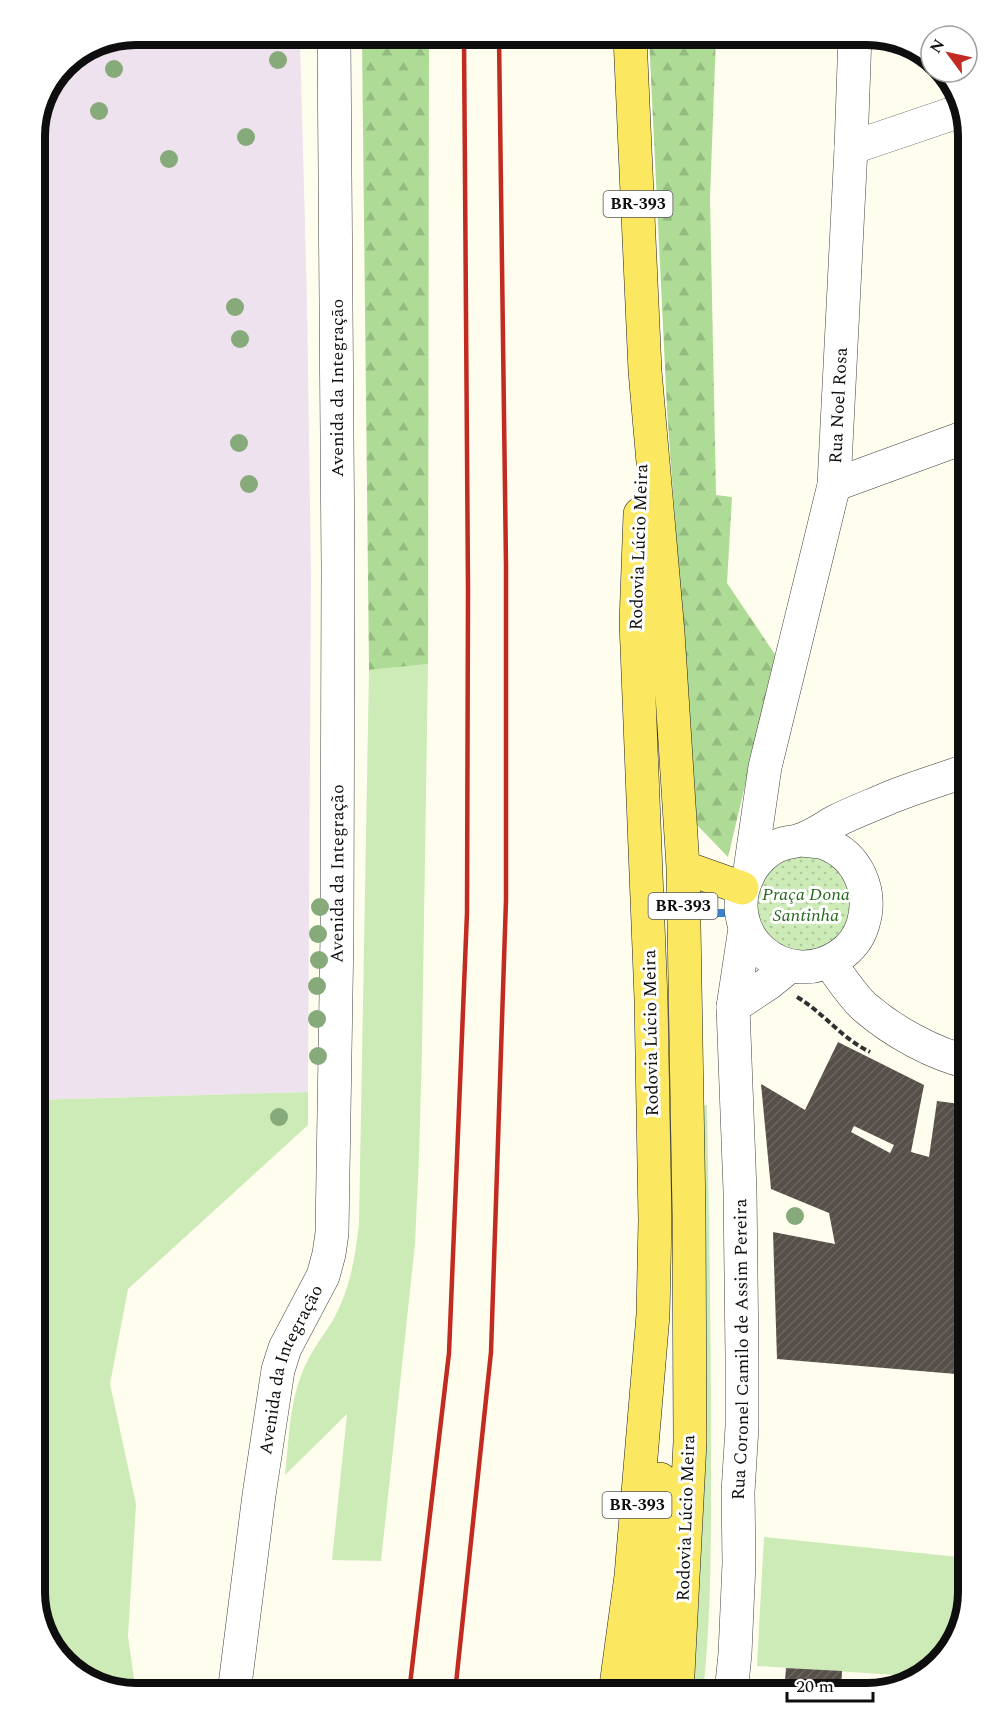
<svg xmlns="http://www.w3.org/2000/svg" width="1003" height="1728" viewBox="0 0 1003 1728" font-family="Spectral,serif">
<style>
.industrial{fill:#ede2ed}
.grass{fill:#ccebb7}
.forest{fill:url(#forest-firs)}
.park{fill:url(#park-dots)}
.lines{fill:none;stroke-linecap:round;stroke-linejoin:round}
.stream{stroke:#3683d1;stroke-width:8}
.building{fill:url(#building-hatch);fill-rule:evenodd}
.minor-casing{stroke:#414141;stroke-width:34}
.major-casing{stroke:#1f1f1f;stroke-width:34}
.path{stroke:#303030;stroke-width:4;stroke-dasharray:6 3;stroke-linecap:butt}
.minor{stroke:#fff;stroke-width:33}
.major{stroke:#fce761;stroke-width:33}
.rail{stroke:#c22b22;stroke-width:4.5}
.tree{fill:#87aa7a}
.labels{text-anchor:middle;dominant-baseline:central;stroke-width:6;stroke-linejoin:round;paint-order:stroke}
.shield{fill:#fff;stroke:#565656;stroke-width:1.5}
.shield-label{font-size:16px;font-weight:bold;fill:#0e0e0e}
.street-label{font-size:18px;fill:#0e0e0e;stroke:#fff}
.park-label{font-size:18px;font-style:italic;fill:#24671c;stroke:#fff}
.rim{fill:none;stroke:#0e0e0e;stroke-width:8}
</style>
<defs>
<pattern id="forest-firs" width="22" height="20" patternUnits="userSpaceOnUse" patternTransform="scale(1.5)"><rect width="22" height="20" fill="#aedc96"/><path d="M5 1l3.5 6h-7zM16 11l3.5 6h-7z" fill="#94bc80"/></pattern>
<pattern id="park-dots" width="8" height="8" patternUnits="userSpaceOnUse" patternTransform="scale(1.5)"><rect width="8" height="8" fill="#ccebb7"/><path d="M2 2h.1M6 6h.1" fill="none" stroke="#aec89c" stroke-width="1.8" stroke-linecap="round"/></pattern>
<pattern id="building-hatch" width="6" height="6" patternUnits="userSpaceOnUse" patternTransform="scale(1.5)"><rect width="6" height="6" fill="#57504a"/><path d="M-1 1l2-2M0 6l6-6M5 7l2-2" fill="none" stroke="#6a6560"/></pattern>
</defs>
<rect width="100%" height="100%" fill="#fffdee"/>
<path class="industrial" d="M300,40l7,260 4,276 -3,516 -273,8v-970l30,-66 33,-22z"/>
<path class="grass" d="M428,664l-6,385 -3,107 -4,88 -34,317 -49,-1 15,-146 -62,61c4,-33 4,-68 16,-99 7,-21 21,-38 32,-56 17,-30 22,-62 26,-96l10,-554z
M308,1092v33l-180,164 -18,95 26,120 -8,132 8,57h-6l-50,-16 -35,-41 -10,-44v-492z
M707,1105c2,113 4,225 4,338 0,84 1,167 -8,250h-14l9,-586z
M968,1460v132l-16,56 -38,33 -17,-6 -140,-9 7,-129 195,20z"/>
<path class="forest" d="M716,36l-6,162 6,297 16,2 -5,86 49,73 -48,201 -31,-32 -30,-416 -18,-372z
M429,39l-1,625 -59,6 -7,-630z"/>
<path class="park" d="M804,855l26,6 20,20 1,41 -17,22 -26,10 -27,-7 -19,-20 -5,-14v-14l3,-13 7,-12 10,-10 12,-7z"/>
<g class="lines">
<path class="stream" d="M709,913h15"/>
</g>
<path class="building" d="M838,1042l86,43 -13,67 18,5 8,-56 31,4v270l-191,-16 -4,-127 62,12 -6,-31 -58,-24 -10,-105 44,26zM854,1126l40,19 -4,8 -39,-21z
M786,1668l56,3 -1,22h-57z"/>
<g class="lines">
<g class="minor-casing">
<g id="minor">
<path d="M851,148l112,-38"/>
<path d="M834,485l134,-49"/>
<path d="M801,840c7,1 16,1 23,3 34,12 49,48 39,81 -4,14 -12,24 -24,32 -54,35 -118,-20 -92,-78 6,-15 20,-29 35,-34 6,-2 13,-2 18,-4 13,-4 25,-13 36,-19 18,-9 37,-16 55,-24 25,-10 52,-18 77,-27"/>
<path id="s1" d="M750,870l15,-103 69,-282 17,-337 4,-113"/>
<path d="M829,962c11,14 25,37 38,47 27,23 67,45 101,53"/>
<path d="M733,1007l36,-24 21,-17"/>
<path id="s2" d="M234,1693l25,-198 19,-125 7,-22 38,-72 6,-22 3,-21 5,-300 1,-366 -4,-527"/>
<path id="s3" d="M731,1693l4,-39 4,-91 -1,-71 4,-65v-71l-2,-165 -7,-184 12,-79"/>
</g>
</g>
<g class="major-casing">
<path id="major" d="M630,37l15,334 23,262 15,234 6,347 1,228 -13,251
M683,867l59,21
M615,1693l16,-117 22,-261 2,-95 -4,-221 -15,-377 4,-108
M645,1693l11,-107 4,-107"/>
</g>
<path class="path" d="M797,997c27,16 44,41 73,55"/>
<use href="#minor" class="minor"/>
<use href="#major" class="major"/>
<path class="rail" d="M409,1693l40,-340 18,-440 1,-324 -4,-550
M455,1693l36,-341 15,-452v-335l-7,-527"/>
</g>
<g class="tree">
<circle cx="278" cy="60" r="9"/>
<circle cx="114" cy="69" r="9"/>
<circle cx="99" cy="111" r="9"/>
<circle cx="246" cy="137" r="9"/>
<circle cx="169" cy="159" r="9"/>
<circle cx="235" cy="307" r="9"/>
<circle cx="240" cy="339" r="9"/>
<circle cx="239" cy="443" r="9"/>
<circle cx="249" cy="484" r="9"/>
<circle cx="320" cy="907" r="9"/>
<circle cx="318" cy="934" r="9"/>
<circle cx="319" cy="960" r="9"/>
<circle cx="317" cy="986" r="9"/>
<circle cx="317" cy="1019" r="9"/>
<circle cx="318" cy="1056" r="9"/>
<circle cx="279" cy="1117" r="9"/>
<circle cx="795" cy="1216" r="9"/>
</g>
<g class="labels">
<g class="shield">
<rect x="603.5" y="191" width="69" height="26" rx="4.5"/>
<rect x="648.5" y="893" width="69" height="26" rx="4.5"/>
<rect x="602.5" y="1492" width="69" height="26" rx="4.5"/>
</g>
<g class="shield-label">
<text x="638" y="204">BR-393</text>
<text x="683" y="906">BR-393</text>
<text x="637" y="1505">BR-393</text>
</g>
<g class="street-label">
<text transform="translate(337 388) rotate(-90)">Avenida da Integração</text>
<text stroke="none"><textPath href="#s1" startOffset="474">Rua Noel Rosa</textPath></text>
<text transform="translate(639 547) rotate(-88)">Rodovia Lúcio Meira</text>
<text stroke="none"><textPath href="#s2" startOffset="834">Avenida da Integração</textPath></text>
<text transform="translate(651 1033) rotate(-91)">Rodovia Lúcio Meira</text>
<text stroke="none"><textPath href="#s3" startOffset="344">Rua Coronel Camilo de Assim Pereira</textPath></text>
<text stroke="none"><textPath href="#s2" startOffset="330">Avenida da Integração</textPath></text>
<text transform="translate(686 1518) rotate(-88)">Rodovia Lúcio Meira</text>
</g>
<g class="park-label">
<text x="806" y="894">Praça Dona<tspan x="806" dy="21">Santinha</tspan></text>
</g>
</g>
<path d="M0 0H1003V1728H0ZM136 45H867A91 91 0 0 1 958 136V1592A91 91 0 0 1 867 1683H136A91 91 0 0 1 45 1592V136A91 91 0 0 1 136 45Z" fill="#fff" fill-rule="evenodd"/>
<path class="rim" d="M136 45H867A91 91 0 0 1 958 136V1592A91 91 0 0 1 867 1683H136A91 91 0 0 1 45 1592V136A91 91 0 0 1 136 45Z"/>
<g transform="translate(949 54) rotate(303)"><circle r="28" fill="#ffffff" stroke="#9f9f9f" stroke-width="1.5"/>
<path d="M0-4.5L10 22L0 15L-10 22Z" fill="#c22b22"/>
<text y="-9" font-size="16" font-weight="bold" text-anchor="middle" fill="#0e0e0e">N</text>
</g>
<path d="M787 1692v9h86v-9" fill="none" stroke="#0e0e0e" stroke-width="3"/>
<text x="796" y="1692" font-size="18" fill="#0e0e0e" stroke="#ffffff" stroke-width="4.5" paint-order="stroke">20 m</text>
</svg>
